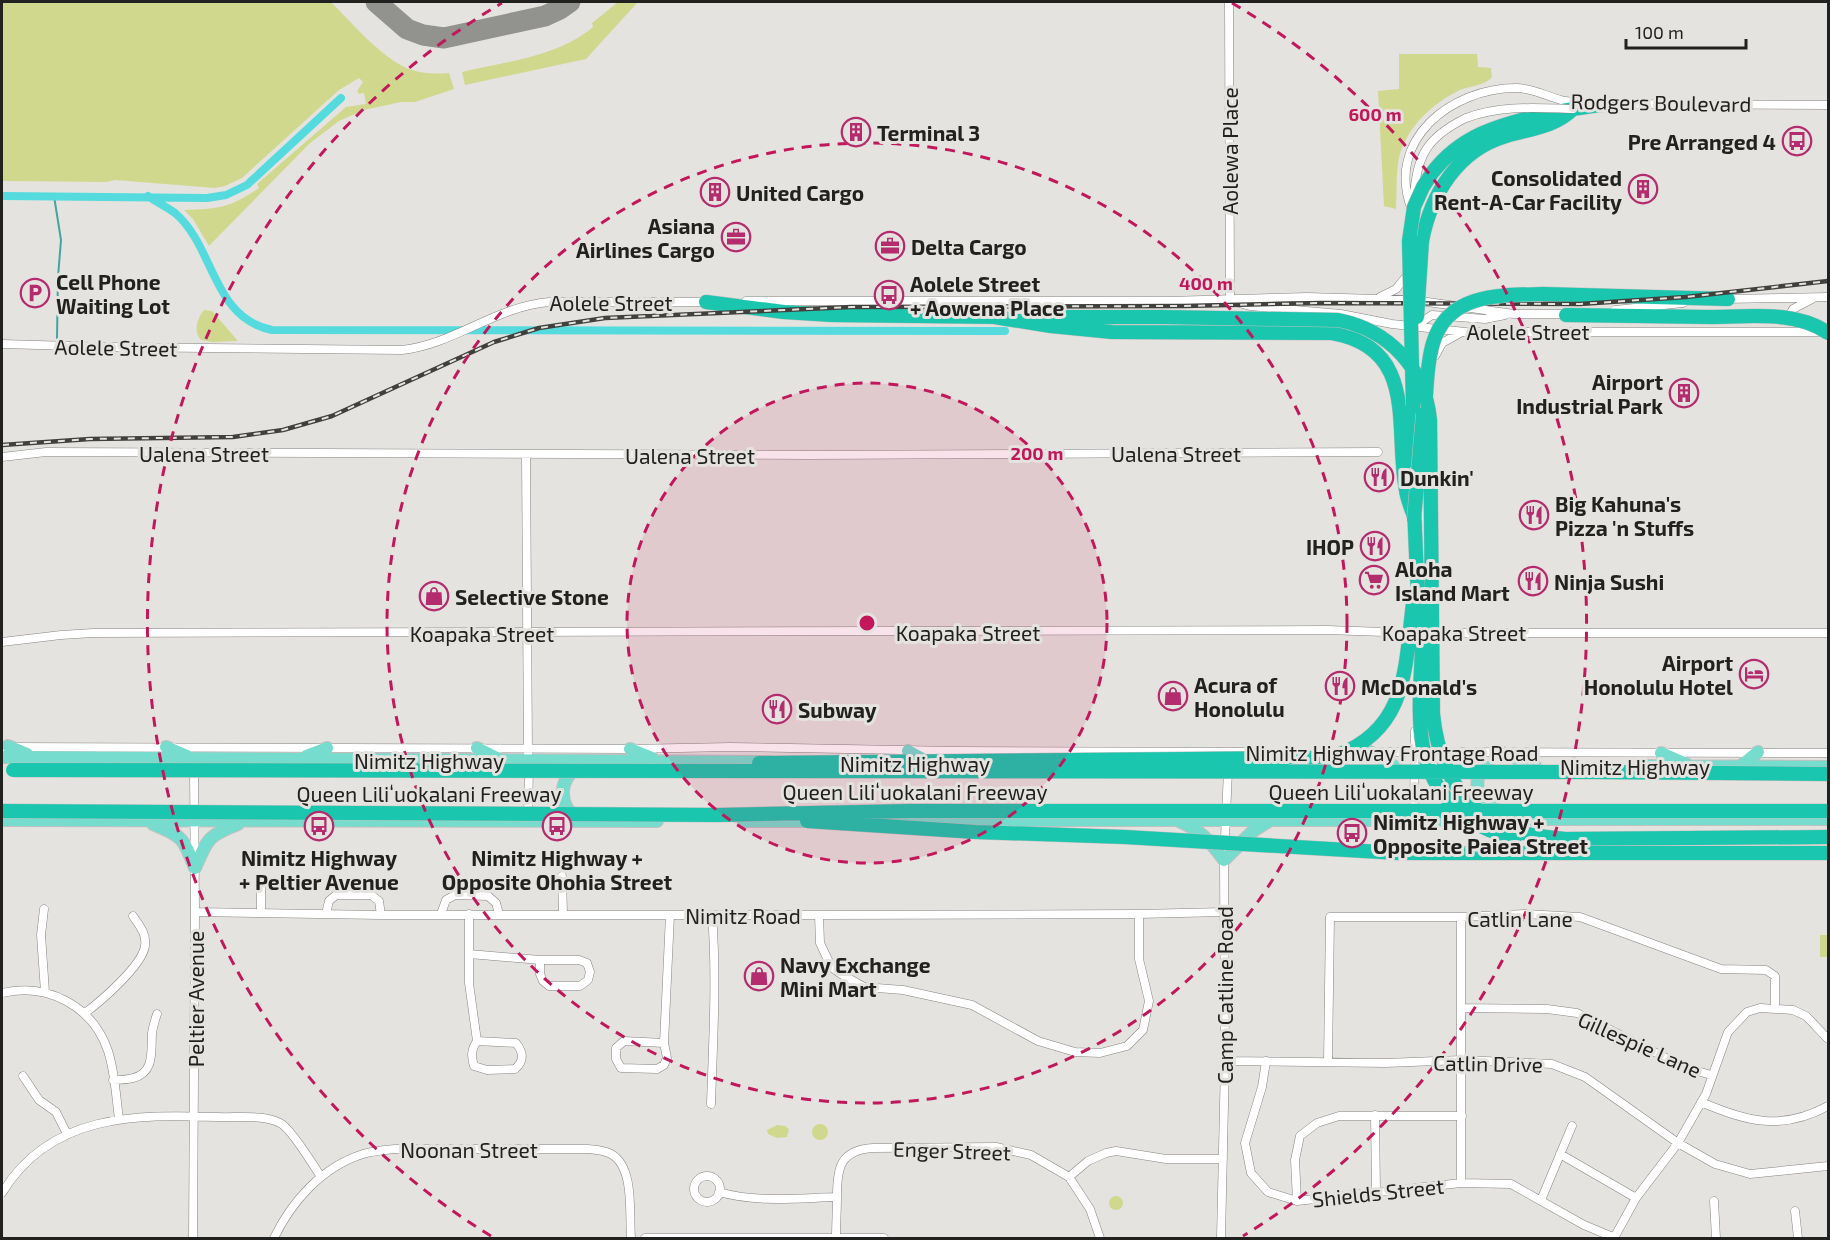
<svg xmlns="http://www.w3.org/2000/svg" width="1830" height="1240" viewBox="0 0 1830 1240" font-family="'Exo 2',sans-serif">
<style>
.green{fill:#d0d88e}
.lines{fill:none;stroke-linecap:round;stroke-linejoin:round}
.stream{stroke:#45a3a4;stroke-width:2}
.canal{stroke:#55dbdd;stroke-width:8}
.taxiway{stroke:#92928e;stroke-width:21}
.minor-casing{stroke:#878481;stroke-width:9}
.primary-casing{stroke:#c1c1c0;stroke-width:14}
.motorway-casing{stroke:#c1c1c0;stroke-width:15}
.minor{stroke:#fff;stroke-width:8}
.primary{stroke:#76ddce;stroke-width:12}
.motorway{stroke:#1ac6ae;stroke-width:14}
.rail-casing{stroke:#40403d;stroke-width:4.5}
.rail{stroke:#e5e3df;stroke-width:2;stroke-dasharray:7;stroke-linecap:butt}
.minor-bridge-casing{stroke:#878481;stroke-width:9;stroke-linecap:butt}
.motorway-bridge-casing{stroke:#c1c1c0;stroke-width:15;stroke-linecap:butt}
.minor-bridge{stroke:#fff;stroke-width:8}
.motorway-bridge{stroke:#1ac6ae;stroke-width:14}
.ring{fill:none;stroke:#c2185b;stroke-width:3;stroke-dasharray:10 8}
.labels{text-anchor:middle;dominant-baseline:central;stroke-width:6;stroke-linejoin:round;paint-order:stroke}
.street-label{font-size:21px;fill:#21211f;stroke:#e5e3df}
.poi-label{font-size:21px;font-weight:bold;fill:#21211f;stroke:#e5e3df;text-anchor:start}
.centre{fill:#c2185b;stroke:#e5e3df;stroke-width:3}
.ring-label{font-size:18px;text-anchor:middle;font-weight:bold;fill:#c2185b;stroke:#e5e3df;stroke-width:6;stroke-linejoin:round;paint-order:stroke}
</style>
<rect width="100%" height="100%" fill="#e5e3df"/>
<path class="green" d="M2,2h329c20,20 54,60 81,68 12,4 25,4 37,3l5,16 -39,13h-14l-37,8 -25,11 -29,22 -101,103 -16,-27 -9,-9c34,-1 46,-2 75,-22l-2,-4 89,-77 20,-3 -2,-11 -5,1 -2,-3 6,-9 -4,-4 -20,12 -97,88 -17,8 -10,2 -100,-8 -8,2 -105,-1z
M618,2h20l-52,57 -121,26 -3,-13c46,-11 95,-15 131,-45l-1,-4z
M1399,54h78l1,13 13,1 1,9c-7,9 -24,9 -34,14 -28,14 -55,40 -60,72 -2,15 -1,31 -2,46l-12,-3 -6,-115 21,-2z
M204,310l8,1 26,30 -25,1 -12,-2c-8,-9 -4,-21 3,-30z
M1820,935h8v22h-8z
M812 1132a8 8 0 1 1 16 0a8 8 0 1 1-16 0Z
M777,1125l8,1 4,3 -2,8 -10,1 -9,-4 -1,-4z
M1109 1203a7 7 0 1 1 14 0a7 7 0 1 1-14 0Z"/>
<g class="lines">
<path class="stream" d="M54,196l7,44 -3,37 -1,61"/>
<path class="canal" d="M2,196l205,2 19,-3 21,-10 94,-87
M148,196c8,6 19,11 27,17 40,34 37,105 97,117l733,1"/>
<path class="taxiway" d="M376,2l31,27 16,6 21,3 101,-22 15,-7 10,-7"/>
<g class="minor-casing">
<path id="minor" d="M1229,2l1,298
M1608,104l220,1
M1414,199c2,-43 13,-62 52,-81
M1412,210c-28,-70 40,-122 104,-122 16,0 30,8 45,12 7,2 16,2 23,3
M1380,297l16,-8 13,-16
M1725,299l103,-2
M746,301h422l139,-4 106,3 101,14h56
M1235,302l15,4 91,8 51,10 73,8h355
M1615,310l68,-7
M1788,319l5,-10 19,-10
M1414,327l18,-12 53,4 20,-4
M2,344l107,3 293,3c53,-6 94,-44 148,-48h157
M1435,356l7,-13 18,-10
M526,454l2,299
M2,457l44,-5 764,3 568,-3
M1431,633h396
M2,642l59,-7 32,-2 1234,-3 86,3
M2,747l628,2 100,-2 227,4 306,1
M1350,752l478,1
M1414,812l1,-81
M528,816l1,-48
M562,876l1,38
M261,883v29
M44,909l-3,26 4,57
M195,912l186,3h438l320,-1 85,-2
M326,914l3,-13 7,-6h35l8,6 2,14
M441,914l5,-14 9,-5 33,1 8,7 3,11
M469,914v69l8,58 39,2c8,10 8,18 -1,26l-28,1 -13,-4c-3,-10 -3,-16 3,-25
M819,915l1,28 8,17 6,9 7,5 23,13 39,3 69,15 66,36 37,11 25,1 27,-7 16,-16 6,-29 -10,-42v-45
M469,954l71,6h39l8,3 3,9 -2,8 -8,6h-31l-6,-5 -3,-7v-14
M2,993c45,-11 91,13 106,58 7,21 8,46 11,68
M1462,1008l85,1 30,4 107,54 27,8
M85,1013c16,-12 57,-47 60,-67 2,-12 -6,-21 -12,-30
M664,1043l-40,-2 -8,7v11l5,9 36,1 7,-4 3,-7 -3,-15 6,-128
M1225,1061l161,2 76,-3 90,4 33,13 93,66 37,21 35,10 78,-8
M1266,1061l-4,26 -17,56 6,30 17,19 29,9 164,-18 50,1 73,41 31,13
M1328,1062l2,-145h131l64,-3 55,3 141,52 45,1 9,6v32
M23,1076l16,24 17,12 11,22
M113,1080c6,0 13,0 20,-2 22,-5 18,-28 19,-45 1,-6 3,-13 5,-19
M1701,1102c46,20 81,29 127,4
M711,1104c2,-63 6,-126 1,-189
M1375,1115l1,77
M1560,1154l76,44
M694 1189a13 13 0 1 1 26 0a13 13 0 1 1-26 0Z
M1069,1177l19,-16 18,-8 10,-2 50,8h57
M1461,1183v-266
M719,1192c38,11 79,6 118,5
M2,1193c48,-79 133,-79 215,-76 20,1 45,-3 63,6 10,4 34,43 41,54
M1541,1200l31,-74
M1297,1201l-2,-41 5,-24 17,-13 22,-7h123
M1714,1201l2,37
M1795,1211l3,27
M193,1238l2,-326 -1,-145
M274,1238c18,-37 48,-71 89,-84 10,-3 22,-4 32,-5h193c8,1 16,1 23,5 24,13 18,61 20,84
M645,1238h239
M836,1238c0,-14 1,-28 1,-42 0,-28 3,-46 36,-48l123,-1 35,8 38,22 21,32 10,29
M1221,1238l4,-177 -1,-201 4,-89
M1614,1238l22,-40 42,-55 28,-49 22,-62 19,-20 13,-4 33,2 13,6 22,23"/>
</g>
<g class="primary-casing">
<path id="primary" d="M8,746l19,8
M166,747l21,9
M477,748l22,11
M630,749l22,9
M908,751l20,11
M1370,752l25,15
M1500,752l35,14
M1661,753l25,11
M306,756l21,-8
M2,757l766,5
M1641,766l187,1
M1741,766l17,-14
M1488,768l-9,6c-6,20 4,28 21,38
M576,819c-17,-15 -18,-37 0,-51
M1491,819h337
M2,820l655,1
M885,820h588
M744,821h72
M1179,821c21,9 32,21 45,39l29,-29 19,-12
M153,824c30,13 30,13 42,44
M195,868c13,-30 13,-32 43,-44"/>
</g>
<g class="motorway-casing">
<path id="motorway" d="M1432,173c28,-37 66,-48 109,-58 24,-5 46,-9 70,-11
M1422,241c9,-47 36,-91 84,-105 24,-7 49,-9 67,-27
M1543,294l185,5
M706,302l78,10 48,3 171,2
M1566,315l144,2
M994,317l57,9 61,6 220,1c87,15 62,95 74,157 1,9 5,18 8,26
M1034,317h127
M1413,406l1,55
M1414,507l3,70
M1286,758h25l27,-3
M1565,839l263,-2"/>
</g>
<use href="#minor" class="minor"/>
<use href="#primary" class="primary"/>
<use href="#motorway" class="motorway"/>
<g class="rail-casing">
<path id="rail" d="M2,445l88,-6 143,-2 50,-7 49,-14 162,-74 45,-14 66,-10 246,-11 333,-1 137,-3 259,1 106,-7 142,-16"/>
</g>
<use href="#rail" class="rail"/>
<g class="minor-bridge-casing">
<path id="minor-bridge" d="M1466,118c35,-13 70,-10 107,-9"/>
</g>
<g class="motorway-bridge-casing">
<path id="motorway-bridge" d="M1161,317l177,3c51,10 87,48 92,100l3,294c5,50 26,93 74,114 18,7 39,9 58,11
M1417,317l5,-76
M1710,317c38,0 86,-7 118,16
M1426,395c1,-17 2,-36 7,-52 15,-50 67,-48 110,-49
M1413,406l-4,-165 5,-34 9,-20 9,-14
M1414,519l9,-105
M1417,577c1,23 5,46 5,69 -1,33 -5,69 1,101 9,49 45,81 92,91
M1338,755c70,-27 67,-88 75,-152
M759,763l527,-5
M13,770l1581,2 234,2
M2,811l716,4 192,-4h918
M807,821l169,11 149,5 273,16h430"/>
</g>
<use href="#minor-bridge" class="minor-bridge"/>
<use href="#motorway-bridge" class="motorway-bridge"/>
</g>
<circle cx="867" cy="623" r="240" fill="#c2185b" fill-opacity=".12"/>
<g class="ring">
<circle cx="867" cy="623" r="240"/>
<circle cx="867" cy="623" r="480"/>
<path d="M491 1236A719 719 0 0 1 502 3M1232 3A719 719 0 0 1 1243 1236"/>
</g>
<defs>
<g id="building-ring" transform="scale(1.5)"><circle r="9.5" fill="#e5e3df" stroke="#b42c6d" stroke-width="1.5"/><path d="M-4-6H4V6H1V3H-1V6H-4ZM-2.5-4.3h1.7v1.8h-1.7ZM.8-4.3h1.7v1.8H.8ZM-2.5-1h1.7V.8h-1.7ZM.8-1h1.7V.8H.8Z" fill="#b42c6d"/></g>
<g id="bus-ring" transform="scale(1.5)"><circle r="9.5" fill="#e5e3df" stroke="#b42c6d" stroke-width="1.5"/><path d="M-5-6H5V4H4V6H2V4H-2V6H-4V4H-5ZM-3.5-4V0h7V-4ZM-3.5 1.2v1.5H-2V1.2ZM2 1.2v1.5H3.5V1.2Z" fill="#b42c6d"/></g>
<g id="office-ring" transform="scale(1.5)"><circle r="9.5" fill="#e5e3df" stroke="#b42c6d" stroke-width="1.5"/><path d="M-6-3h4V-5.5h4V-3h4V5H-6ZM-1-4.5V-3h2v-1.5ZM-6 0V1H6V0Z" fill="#b42c6d"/></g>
<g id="parking-ring" transform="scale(1.5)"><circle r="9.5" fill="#e5e3df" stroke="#b42c6d" stroke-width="1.5"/><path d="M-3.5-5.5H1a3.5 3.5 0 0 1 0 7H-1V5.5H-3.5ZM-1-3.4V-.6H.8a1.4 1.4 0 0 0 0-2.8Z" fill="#b42c6d"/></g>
<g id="restaurant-ring" transform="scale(1.5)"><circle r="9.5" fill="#e5e3df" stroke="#b42c6d" stroke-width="1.5"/><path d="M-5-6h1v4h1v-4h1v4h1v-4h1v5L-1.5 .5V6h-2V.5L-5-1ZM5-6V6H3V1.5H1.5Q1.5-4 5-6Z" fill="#b42c6d"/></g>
<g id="supermarket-ring" transform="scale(1.5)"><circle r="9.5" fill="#e5e3df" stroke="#b42c6d" stroke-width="1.5"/><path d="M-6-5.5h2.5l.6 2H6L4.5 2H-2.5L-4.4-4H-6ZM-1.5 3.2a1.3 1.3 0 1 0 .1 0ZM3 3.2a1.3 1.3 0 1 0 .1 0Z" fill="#b42c6d"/></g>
<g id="shop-ring" transform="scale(1.5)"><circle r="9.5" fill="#e5e3df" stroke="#b42c6d" stroke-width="1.5"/><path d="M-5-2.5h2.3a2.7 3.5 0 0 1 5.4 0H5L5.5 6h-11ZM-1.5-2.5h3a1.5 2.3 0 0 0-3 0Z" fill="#b42c6d"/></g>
<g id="hotel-ring" transform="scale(1.5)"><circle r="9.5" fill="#e5e3df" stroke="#b42c6d" stroke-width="1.5"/><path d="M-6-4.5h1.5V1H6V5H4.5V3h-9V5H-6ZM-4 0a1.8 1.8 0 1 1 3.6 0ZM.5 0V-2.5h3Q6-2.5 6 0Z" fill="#b42c6d"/></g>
</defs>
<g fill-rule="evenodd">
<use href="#building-ring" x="856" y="132"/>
<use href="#bus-ring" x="1797" y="141"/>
<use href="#building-ring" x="1643" y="189"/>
<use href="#building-ring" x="715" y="192"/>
<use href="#office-ring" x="736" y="237"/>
<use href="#office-ring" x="890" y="246"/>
<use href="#parking-ring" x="35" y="293"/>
<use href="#bus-ring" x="889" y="295"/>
<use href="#building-ring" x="1684" y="393"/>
<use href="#restaurant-ring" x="1379" y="477"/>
<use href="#restaurant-ring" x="1534" y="515"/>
<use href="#restaurant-ring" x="1375" y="546"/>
<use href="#supermarket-ring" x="1374" y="580"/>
<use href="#restaurant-ring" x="1533" y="581"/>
<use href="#shop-ring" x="434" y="596"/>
<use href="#hotel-ring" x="1754" y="674"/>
<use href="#restaurant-ring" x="1340" y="686"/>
<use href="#shop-ring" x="1173" y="696"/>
<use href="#restaurant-ring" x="777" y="709"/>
<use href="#bus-ring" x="319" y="826"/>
<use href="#bus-ring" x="557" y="826"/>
<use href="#bus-ring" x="1352" y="833"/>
<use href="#shop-ring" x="759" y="976"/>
</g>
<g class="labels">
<g class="street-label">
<text transform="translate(1661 102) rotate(1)">Rodgers Boulevard</text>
<text transform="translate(1229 151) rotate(-90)">Aolewa Place</text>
<text x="611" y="302">Aolele Street</text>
<text x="1528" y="331">Aolele Street</text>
<text transform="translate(116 347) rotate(1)">Aolele Street</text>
<text x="204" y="453">Ualena Street</text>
<text x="1176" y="453">Ualena Street</text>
<text x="690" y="455">Ualena Street</text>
<text x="968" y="632">Koapaka Street</text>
<text x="1454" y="632">Koapaka Street</text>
<text x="482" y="633">Koapaka Street</text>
<text x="1392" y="752">Nimitz Highway Frontage Road</text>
<text x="429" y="760">Nimitz Highway</text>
<text x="915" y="763">Nimitz Highway</text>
<text x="1635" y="766">Nimitz Highway</text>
<text x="915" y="791">Queen Liliʻuokalani Freeway</text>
<text x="1401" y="791">Queen Liliʻuokalani Freeway</text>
<text x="429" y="793">Queen Liliʻuokalani Freeway</text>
<text x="743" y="915">Nimitz Road</text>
<text x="1520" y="918">Catlin Lane</text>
<text transform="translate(1224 995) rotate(-90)">Camp Catline Road</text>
<text transform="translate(195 999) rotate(-90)">Peltier Avenue</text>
<text transform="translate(1640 1044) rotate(24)">Gillespie Lane</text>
<text transform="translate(1488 1063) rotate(1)">Catlin Drive</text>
<text x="469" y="1149">Noonan Street</text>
<text transform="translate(952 1150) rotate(2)">Enger Street</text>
<text transform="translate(1378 1192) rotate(-6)">Shields Street</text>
</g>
<g class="poi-label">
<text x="877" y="132">Terminal 3</text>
<text x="1776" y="141" text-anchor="end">Pre Arranged 4</text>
<text x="1622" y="177" text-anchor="end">Consolidated<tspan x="1622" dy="24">Rent-A-Car Facility</tspan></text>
<text x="736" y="192">United Cargo</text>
<text x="715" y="225" text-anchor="end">Asiana<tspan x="715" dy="24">Airlines Cargo</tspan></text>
<text x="911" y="246">Delta Cargo</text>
<text x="56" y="281">Cell Phone<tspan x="56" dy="24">Waiting Lot</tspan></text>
<text x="910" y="283">Aolele Street<tspan x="910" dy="24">+ Aowena Place</tspan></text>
<text x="1663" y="381" text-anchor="end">Airport<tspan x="1663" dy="24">Industrial Park</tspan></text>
<text x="1400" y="477">Dunkin'</text>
<text x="1555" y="503">Big Kahuna's<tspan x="1555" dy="24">Pizza 'n Stuffs</tspan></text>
<text x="1354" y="546" text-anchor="end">IHOP</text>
<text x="1395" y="568">Aloha<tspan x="1395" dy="24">Island Mart</tspan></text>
<text x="1554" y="581">Ninja Sushi</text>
<text x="455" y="596">Selective Stone</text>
<text x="1733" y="662" text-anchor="end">Airport<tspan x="1733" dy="24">Honolulu Hotel</tspan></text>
<text x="1194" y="684">Acura of<tspan x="1194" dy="24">Honolulu</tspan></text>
<text x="1361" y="686">McDonald's</text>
<text x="798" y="709">Subway</text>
<text x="1373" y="821">Nimitz Highway +<tspan x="1373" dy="24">Opposite Paiea Street</tspan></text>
<text x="319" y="857" text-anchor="middle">Nimitz Highway<tspan x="319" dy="24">+ Peltier Avenue</tspan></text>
<text x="557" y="857" text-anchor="middle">Nimitz Highway +<tspan x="557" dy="24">Opposite Ohohia Street</tspan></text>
<text x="780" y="964">Navy Exchange<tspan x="780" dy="24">Mini Mart</tspan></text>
</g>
</g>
<circle cx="867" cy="623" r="9" class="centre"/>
<g class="ring-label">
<text x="1375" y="121">600 m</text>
<text x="1206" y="290">400 m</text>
<text x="1037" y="460">200 m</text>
</g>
<rect width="1830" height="1240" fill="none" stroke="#21211f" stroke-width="6"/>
<path d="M1626 39v9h120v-9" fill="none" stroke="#21211f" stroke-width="3"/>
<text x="1635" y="39" font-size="18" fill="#21211f" stroke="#e5e3df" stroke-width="4.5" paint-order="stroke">100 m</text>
</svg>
